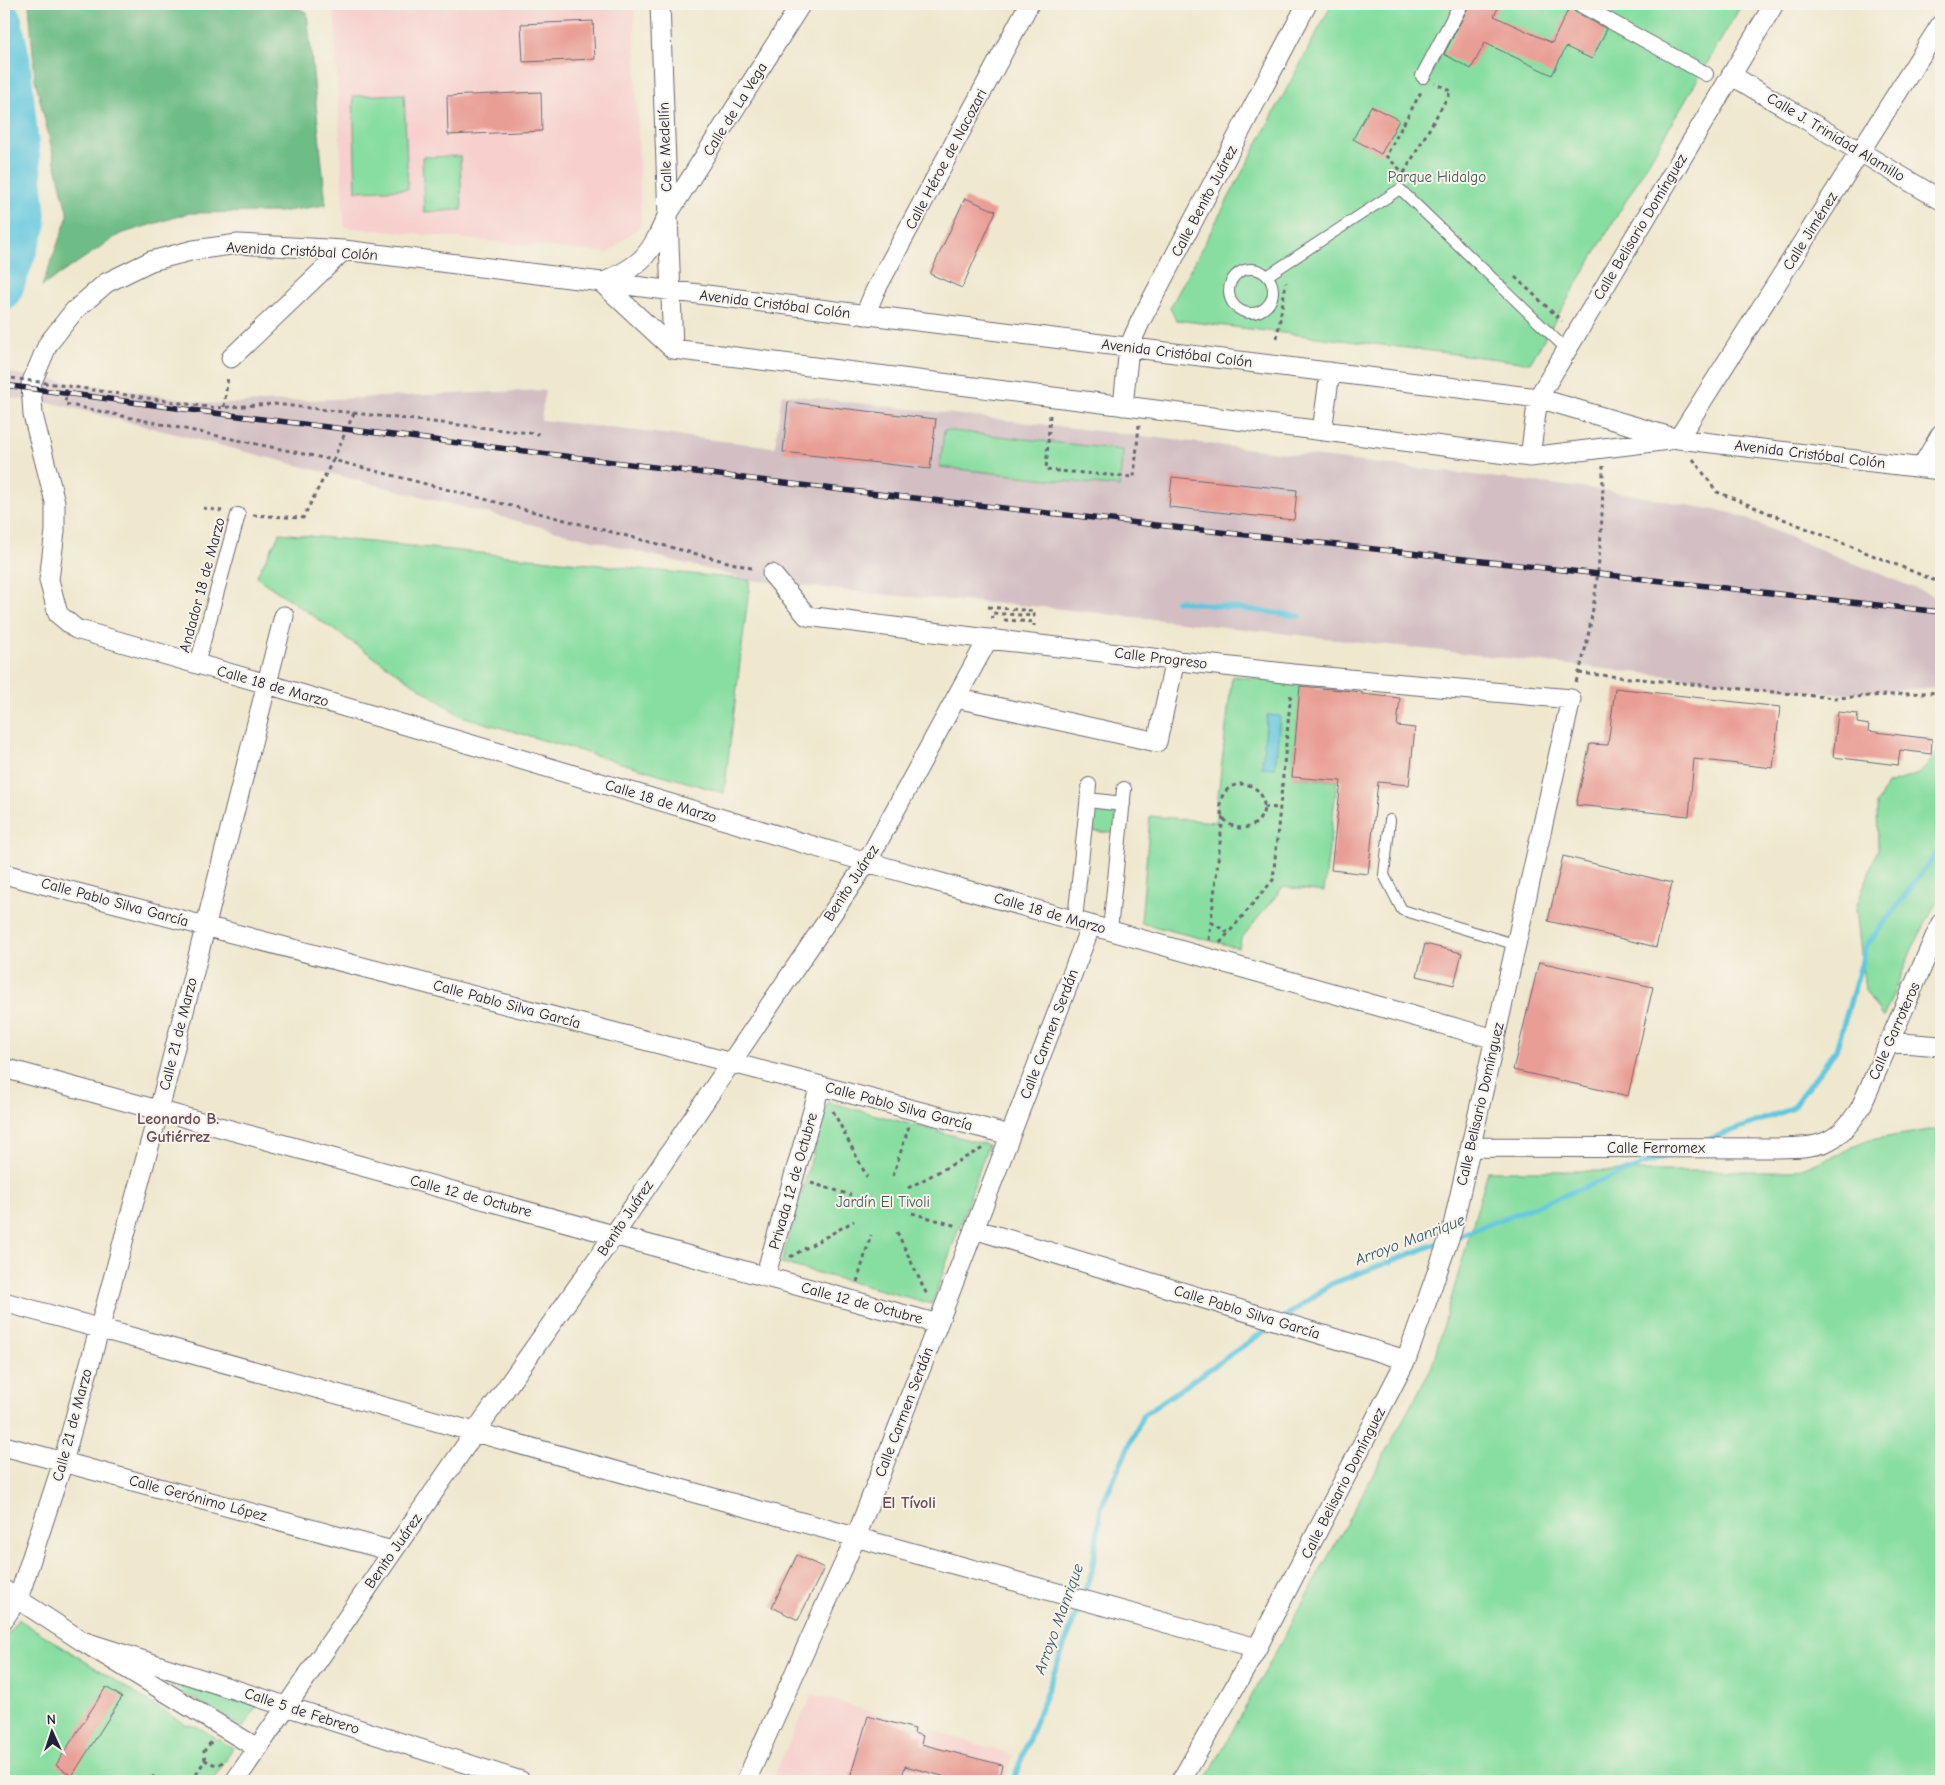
<svg xmlns="http://www.w3.org/2000/svg" width="1945" height="1785" viewBox="0 0 1945 1785" font-family="'Comic Neue',sans-serif">
<style>
.built{fill:#f7d0cd}
.industrial{fill:#d2bec3}
.green{fill:#88dea1;stroke:#55806e}
.forest{fill:#6ebd87;stroke:#487061}
.water{fill:#61c7de;stroke:#42748c}
.lines{fill:none;stroke-linecap:round;stroke-linejoin:round}
.stream{stroke:#61c7de;stroke-width:5.5}
.river{stroke:#61c7de;stroke-width:35}
.building{fill:#e99e95}
.service-casing{stroke:#6a676f;stroke-width:12}
.pedestrian-casing{stroke:#6a676f;stroke-width:16}
.minor-casing{stroke:#6a676f;stroke-width:21}
.path{stroke:#6a676f;stroke-width:3;stroke-dasharray:4 4;stroke-linecap:butt}
.service{stroke:#fff;stroke-width:10}
.pedestrian{stroke:#fff;stroke-width:14}
.minor{stroke:#fff;stroke-width:19}
.rail-casing{stroke:#22223b;stroke-width:5.5}
.rail{stroke:#f7f3e8;stroke-width:4;stroke-dasharray:11;stroke-linecap:butt}
.path-bridge{stroke:#6a676f;stroke-width:3;stroke-dasharray:4 4;stroke-linecap:butt}
.labels{text-anchor:middle;dominant-baseline:central;stroke-width:4;stroke-linejoin:round;paint-order:stroke}
.street-label{font-size:15px;fill:#22223b;stroke:#f7f3e8}
.park-label{font-size:15px;fill:#415a5a;stroke:#f7f3e8}
.neighbourhood-label{font-size:16px;font-weight:bold;fill:#684d5a;stroke:#f7f3e8}
.water-label{font-size:16px;font-style:italic;fill:#35546c;stroke:#f7f3e8}
</style>
<rect width="100%" height="100%" fill="#f7f3e8"/>
<filter id="ink" filterUnits="userSpaceOnUse"><feTurbulence type="fractalNoise" baseFrequency=".02" numOctaves="2"/><feDisplacementMap in="SourceGraphic" scale="10" xChannelSelector="R" yChannelSelector="G"/><feConvolveMatrix kernelMatrix="1 2 1 2 8 2 1 2 1" color-interpolation-filters="sRGB"/></filter>
<filter id="wash" filterUnits="userSpaceOnUse"><feTurbulence type="fractalNoise" baseFrequency=".0096" numOctaves="4" result="noise"/><feDisplacementMap in="SourceGraphic" scale="20" xChannelSelector="R" yChannelSelector="G"/><feGaussianBlur stdDeviation="1.12" result="paint"/><feColorMatrix in="noise" values="0 0 0 0 0 0 0 0 0 0 0 0 0 0 0 0 0 1.4 0 .05"/><feComposite in="paint" operator="in"/></filter>
<g filter="url(#wash)">
<rect width="100%" height="100%" fill="#efe8cf"/>
<path class="built" d="M334,4h300l7,221 -33,28 -264,-26z
M812,1694l202,61 -11,26h-232z"/>
<path class="industrial" d="M4,372l211,32 330,-14 -4,30 234,27 7,-53 829,97 121,22 209,86v88l-108,7 -790,-87 -156,-12 -137,-15 -693,-176 -53,-7z"/>
<path class="green" d="M1332,4h410l-212,359 -354,-43 -6,-12z
M404,94l4,95 -52,2 -3,-95z
M460,156l2,54 -38,2 -2,-55z
M944,430l179,20 -4,37 -179,-20z
M280,533l470,47 -26,213 -263,-77 -205,-139z
M1232,676l69,7 -9,94 45,4 -13,111 -41,-5 -42,52 -2,9 -98,-25 9,-107 65,6z
M1941,719v175l-29,55 -29,69 -18,-28 -9,-82 22,-59 -1,-45 10,-20 32,-10 21,-24v-29z
M1092,805l25,3 -3,25 -25,-2z
M828,1102l160,43 -56,159 -151,-41z
M1941,1128v653h-736l226,-412 57,-198h305l42,-15 29,-15z
M18,1619l166,105 14,3 35,21 -20,33h-191l-18,-12v-129z
M153,1669l105,35 -15,24 -92,-54z"/>
<path class="forest" d="M29,4h256l22,8 19,193 -47,7 -90,1 -69,21 -78,52 26,-70 -33,-137z"/>
<path class="water" d="M1267,715l13,1 -5,52 -13,-1z"/>
<g class="lines">
<path class="stream" d="M1177,601l123,15
M1707,1140l84,-31 45,-59 31,-105 74,-97
M1455,1237l216,-83
M1282,1319l49,-35 113,-43
M1013,1781l79,-209 9,-65 42,-92 132,-91"/>
<path class="river" d="M4,19l9,42 16,163 -25,69"/>
</g>
<g id="blocks">
<path class="building" d="M1470,4h30l-6,12 58,27 18,-37 5,6 32,17 -15,30 -26,-12 -14,28 -67,-32 -14,26 -27,-15z
M593,21l2,38 -72,3 -2,-38z
M541,92l1,39 -94,4 -1,-39z
M1371,106l28,14 -18,34 -28,-15z
M965,198l31,13 -34,77 -32,-14z
M788,402l148,17 -6,50 -147,-17z
M1172,477l125,13 -3,30 -125,-13z
M1300,686l62,6v2l38,4 -3,28 18,2 -6,57 -31,-3 -10,92 -37,-4 10,-89 -49,-4z
M1615,688l165,19 -7,61 -79,-9 -5,57 -113,-11 14,-61 18,1z
M1838,712l20,2 -1,9 12,2 -1,6 64,8 -1,15 -31,-4 -2,15 -65,-8z
M1563,856l109,27 -16,64 -108,-26z
M1425,944l37,9 -8,32 -37,-9z
M1539,962l114,25 -25,109 -115,-26z
M797,1555l27,13 -26,52 -26,-13z
M106,1687l16,10 -50,79 -16,-11z
M868,1716l47,13 -1,4 9,3 -2,8 81,21 -4,16h-37l-56,-15 -4,15h-52z"/>
</g>
</g>
<g filter="url(#ink)">
<use href="#blocks" fill-opacity="0" stroke="#6a676f" stroke-width="1"/>
<g class="lines">
<g class="service-casing">
<path id="service" d="M1229 291a22 22 0 1 1 44 0a22 22 0 1 1-44 0Z
M1267,276l133,-87 167,161
M1390,820l-6,55 18,35 115,35"/>
</g>
<g class="pedestrian-casing">
<path id="pedestrian" d="M1579,4l127,70
M1423,76l38,-72
M197,664l41,-149
M1088,800l35,4
M1075,920l14,-135
M1110,930l14,-141"/>
</g>
<g class="minor-casing">
<path id="minor" d="M660,4l13,345
M1731,75l210,125
M602,283l71,66 857,108 139,-17
M602,283c42,-19 48,-28 66,-69l133,-210
M865,315l10,-24 154,-287
M231,358l113,-108
M1123,406l6,-59 11,-25 167,-318
M1322,431l8,-59
M1678,439l263,-415
M1530,457l8,-59 236,-394
M1921,468l20,-34
M772,574l35,42 181,23 305,35 278,25 -119,531 -46,130 -149,288 -76,133
M956,698l201,44 18,-82
M4,874l1006,261
M1495,1039l-628,-177 -600,-178 -191,-55 -18,-15 -9,-34 6,-49v-29l-22,-87 -2,-31 17,-40 26,-33 32,-28 45,-22 43,-11 44,-6 106,6 1194,148 140,41 263,31
M1889,1042l52,4
M4,1068l934,256
M1471,1147l305,1c43,-1 60,-1 85,-41l80,-184
M974,1229l432,131
M765,1277l55,-191
M4,1302l1253,346
M4,1446l388,105
M4,1590l78,51 175,107
M4,1619l13,-20 4,-9 42,-128 96,-352 125,-494
M82,1641l439,140
M235,1781l240,-349 139,-197 253,-373 121,-223
M746,1781l110,-244 235,-612"/>
</g>
<path class="path" d="M1404,173l47,-82 -16,-8
M1406,175l-20,-19 35,-64
M1515,277l47,44
M1277,338l9,-56
M224,407l4,-31
M354,413l-21,47 -268,-56 2,-18 147,22 60,-4 265,30
M1050,415l-4,55 88,7 5,-52
M1693,459l24,33 224,91
M203,508l19,3
M253,515l50,3 30,-58 422,109
M988,607l46,4v5l-42,-3 1,6
M1004,620l30,2v4
M1579,673l256,25 106,-6
M1576,682c21,-64 27,-148 27,-216
M1220 806a22 22 0 1 1 44 0a22 22 0 1 1-44 0Z
M1264,807l16,1
M1211,922l17,11
M1209,940l14,-124
M1220,943l53,-63 18,-188
M833,1111l34,66
M893,1176l16,-50
M811,1183l40,12
M908,1188l75,-40
M912,1213l45,13
M897,1232l31,65
M790,1257l64,-36
M857,1282l14,-47
M205,1760l-1,-9 8,-10
M152,1776l6,5
M192,1781l13,-21c7,4 12,7 19,1"/>
<use href="#service" class="service"/>
<use href="#pedestrian" class="pedestrian"/>
<use href="#minor" class="minor"/>
<g class="rail-casing">
<path id="rail" d="M4,385l210,28 628,77 1099,122"/>
</g>
<use href="#rail" class="rail"/>
<path class="path-bridge" d="M4,377l63,9"/>
</g>
</g>
<g class="labels">
<g class="street-label">
<text transform="translate(735 109) rotate(-58)">Calle de La Vega</text>
<text transform="translate(1836 137) rotate(31)">Calle J. Trinidad Alamillo</text>
<text transform="translate(665 147) rotate(-92)">Calle Medellín</text>
<text transform="translate(946 159) rotate(-62)">Calle Héroe de Nacozari</text>
<text transform="translate(1204 201) rotate(-62)">Calle Benito Juárez</text>
<text transform="translate(1640 227) rotate(-59)">Calle Belisario Domínguez</text>
<text transform="translate(1810 231) rotate(-58)">Calle Jiménez</text>
<text transform="translate(302 251) rotate(3)">Avenida Cristóbal Colón</text>
<text transform="translate(775 304) rotate(7)">Avenida Cristóbal Colón</text>
<text transform="translate(1177 353) rotate(7)">Avenida Cristóbal Colón</text>
<text transform="translate(1810 454) rotate(7)">Avenida Cristóbal Colón</text>
<text transform="translate(202 585) rotate(-75)">Andador 18 de Marzo</text>
<text transform="translate(1161 658) rotate(7)">Calle Progreso</text>
<text transform="translate(273 686) rotate(16)">Calle 18 de Marzo</text>
<text transform="translate(661 801) rotate(17)">Calle 18 de Marzo</text>
<text transform="translate(851 883) rotate(-57)">Benito Juárez</text>
<text transform="translate(115 902) rotate(15)">Calle Pablo Silva García</text>
<text transform="translate(1050 913) rotate(16)">Calle 18 de Marzo</text>
<text transform="translate(507 1004) rotate(15)">Calle Pablo Silva García</text>
<text transform="translate(1894 1031) rotate(-66)">Calle Garroteros</text>
<text transform="translate(178 1034) rotate(-76)">Calle 21 de Marzo</text>
<text transform="translate(1049 1034) rotate(-69)">Calle Carmen Serdán</text>
<text transform="translate(1480 1104) rotate(-77)">Calle Belisario Domínguez</text>
<text transform="translate(899 1106) rotate(15)">Calle Pablo Silva García</text>
<text x="1656" y="1148">Calle Ferromex</text>
<text transform="translate(793 1181) rotate(-74)">Privada 12 de Octubre</text>
<text transform="translate(471 1196) rotate(15)">Calle 12 de Octubre</text>
<text transform="translate(625 1218) rotate(-56)">Benito Juárez</text>
<text transform="translate(862 1303) rotate(15)">Calle 12 de Octubre</text>
<text transform="translate(1247 1312) rotate(17)">Calle Pablo Silva García</text>
<text transform="translate(904 1412) rotate(-69)">Calle Carmen Serdán</text>
<text transform="translate(72 1425) rotate(-75)">Calle 21 de Marzo</text>
<text transform="translate(1343 1483) rotate(-63)">Calle Belisario Domínguez</text>
<text transform="translate(198 1498) rotate(15)">Calle Gerónimo López</text>
<text transform="translate(393 1551) rotate(-55)">Benito Juárez</text>
<text transform="translate(302 1711) rotate(18)">Calle 5 de Febrero</text>
</g>
<g class="park-label">
<text x="1437" y="177">Parque Hidalgo</text>
<text x="883" y="1202">Jardín El Tivoli</text>
</g>
<g class="neighbourhood-label">
<text x="178" y="1119">Leonardo B.<tspan x="178" dy="18">Gutiérrez</tspan></text>
<text x="909" y="1503">El Tívoli</text>
</g>
<g class="water-label">
<text transform="translate(1410 1240) rotate(-21)">Arroyo Manrique</text>
<text transform="translate(1059 1619) rotate(-70)">Arroyo Manrique</text>
</g>
</g>
<rect width="1945" height="1785" fill="none" stroke="#f7f3e8" stroke-width="20"/>
<g transform="translate(52 1732) rotate(357)" stroke="#f7f3e8" stroke-width="4" paint-order="stroke">
<path d="M0-4L9 19L0 12L-9 19Z" fill="#22223b"/>
<text y="-8" font-size="14" font-weight="bold" text-anchor="middle" fill="#22223b">N</text>
</g>
</svg>
